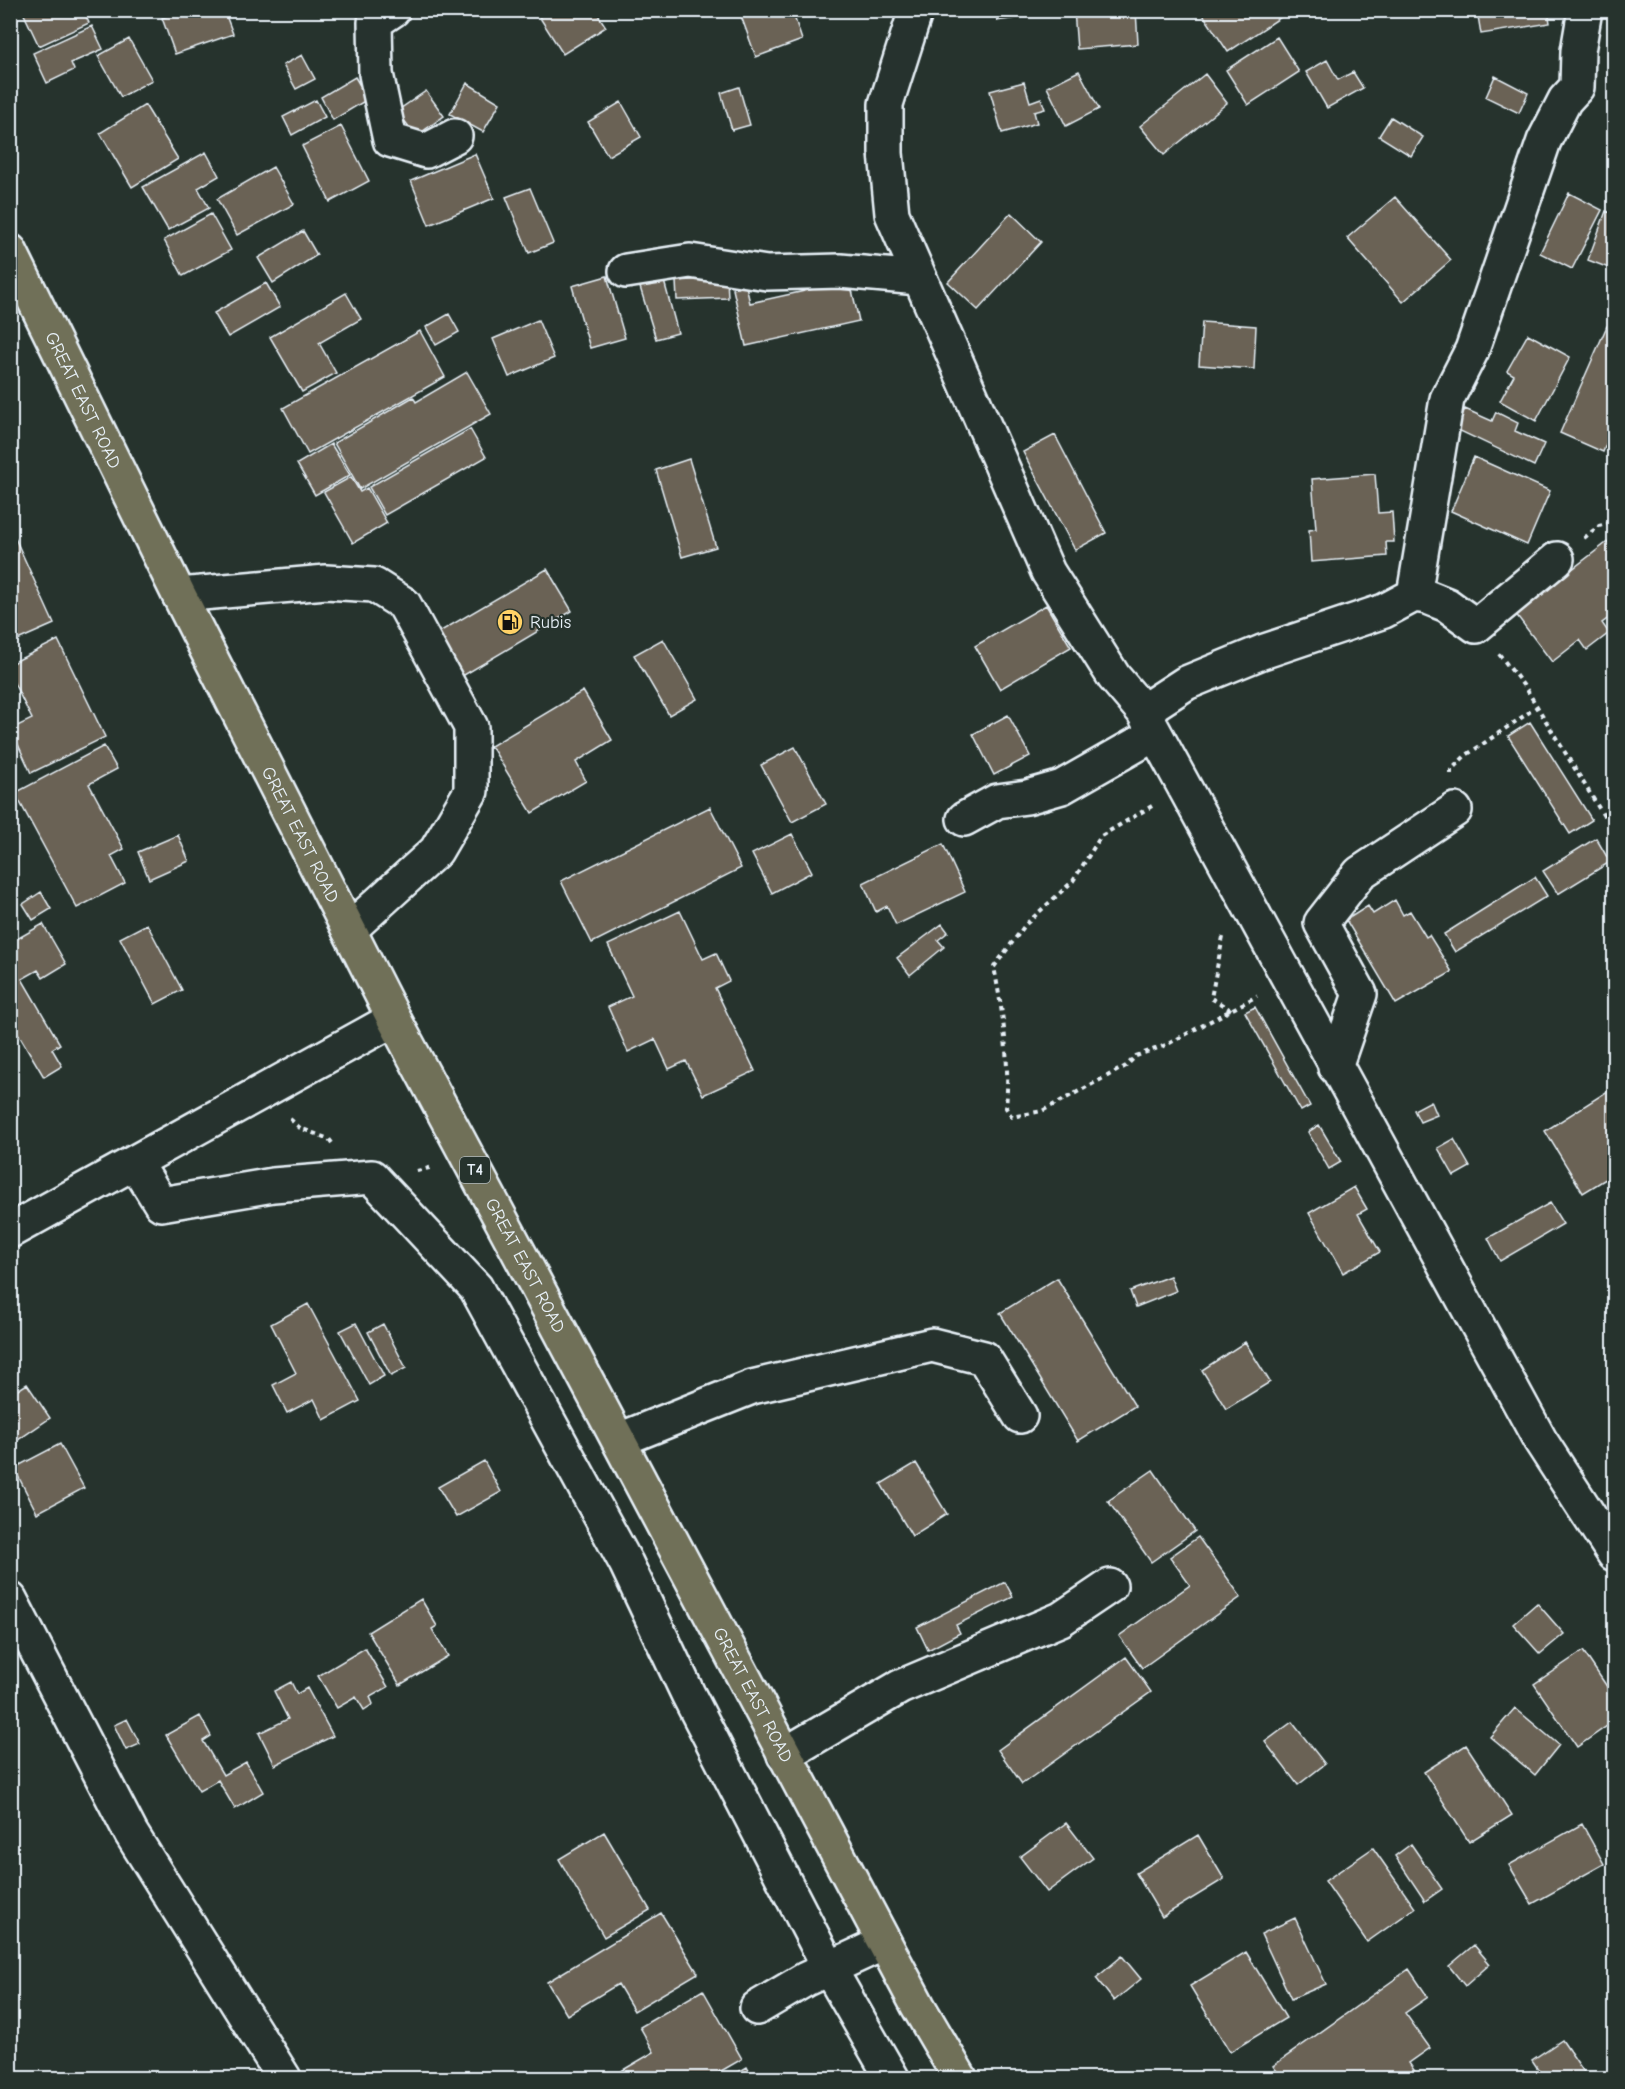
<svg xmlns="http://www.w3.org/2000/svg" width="1625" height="2089" viewBox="0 0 1625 2089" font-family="'Comic Neue',sans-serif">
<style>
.building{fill:#6b6254;stroke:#e8f1f8;stroke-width:1.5}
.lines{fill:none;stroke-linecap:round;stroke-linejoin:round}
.minor-casing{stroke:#e8f1f8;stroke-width:38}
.highway-casing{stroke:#e8f1f8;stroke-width:38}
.path{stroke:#e8f1f8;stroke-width:4;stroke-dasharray:4.5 4.5;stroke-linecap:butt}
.minor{stroke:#26332d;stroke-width:33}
.highway{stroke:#706f59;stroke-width:33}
.labels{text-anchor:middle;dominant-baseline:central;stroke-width:4.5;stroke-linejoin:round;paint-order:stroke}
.shield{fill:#26332d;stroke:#aeb8bb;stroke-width:1.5}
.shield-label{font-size:16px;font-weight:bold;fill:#e8f1f8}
.street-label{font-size:18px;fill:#e8f1f8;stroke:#26332d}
.poi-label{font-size:18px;fill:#e8f1f8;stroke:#26332d;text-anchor:start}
</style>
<rect width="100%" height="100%" fill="#26332d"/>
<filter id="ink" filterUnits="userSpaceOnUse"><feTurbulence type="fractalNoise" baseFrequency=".0167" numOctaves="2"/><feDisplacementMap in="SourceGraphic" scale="12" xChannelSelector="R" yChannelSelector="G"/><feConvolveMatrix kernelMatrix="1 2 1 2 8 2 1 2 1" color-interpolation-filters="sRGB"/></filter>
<g filter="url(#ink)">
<path class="building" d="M22,10h61l6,13 -50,23z
M184,10h40l9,24 -58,20 -13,-36z
M535,10h60l11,17 -43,27z
M758,10h34l10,30 -46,17 -15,-41z
M996,10h63l1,2 -63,9z
M1074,10h62l2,34 -61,5z
M1200,10h76l5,7 -53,35z
M1477,10h71l2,13 -69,11z
M92,26l11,23 -32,14 3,7 -27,13 -14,-30z
M1277,37l22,35 -51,33 -22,-35z
M129,39l23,41 -31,17 -23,-41z
M302,55l13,24 -19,10 -13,-24z
M1327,60l11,20 15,-8 10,16 -36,20 -21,-36z
M1079,71l20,38 -33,17 -19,-39z
M1205,74l22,29 -63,52 -24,-29z
M1495,76l33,17 -9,20 -33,-16z
M355,77l13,22 -35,21 -12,-23z
M1024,82l6,20 11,-4 4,11 -11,3 3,11 -35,10 -12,-42z
M467,83l33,20 -17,29 -33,-18z
M739,87l11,38 -18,5 -11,-37z
M426,91l18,25 -28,20 -19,-25z
M316,100l9,17 -33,18 -9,-18z
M621,102l20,35 -33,19 -20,-34z
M145,105l33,54 -46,28 -32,-54z
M1391,117l32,20 -12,19 -32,-20z
M341,126l28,55 -39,21 -28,-56z
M206,152l13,24 -21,12 11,20 -41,22 -25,-43z
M475,154l19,44 -65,27 -18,-44z
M273,167l21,37 -57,31 -20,-36z
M530,188l23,55 -24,10 -23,-56z
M1569,193l33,17 -30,59 -32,-16z
M1395,197l56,63 -48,42 -56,-64z
M1606,211l8,3v56l-26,-10z
M1011,213l30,29 -63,68 -30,-28z
M211,214l20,36 -48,26 -19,-36z
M303,231l14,24 -44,28 -15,-25z
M607,276l18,62 -35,10 -18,-62z
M663,277l15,56 -22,6 -17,-55z
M727,278l1,20 -51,2 -1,-19z
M850,281l9,40 -113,25 -13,-57 13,-3 4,17z
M266,283l14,24 -52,30 -14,-24z
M346,293l15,26 -42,24 17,30 -34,19 -32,-55z
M449,314l10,18 -23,13 -10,-18z
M538,320l16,38 -45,19 -16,-38z
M1202,322l54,4 -2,43 -55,-4z
M1607,326l7,3v95l-11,28 -43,-19z
M420,331l25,46 -137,77 -25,-46z
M1528,334l42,23 -34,64 -36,-20 14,-26 -7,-4z
M467,372l24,42 -131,75 -26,-46 79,-46 3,5z
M1465,409l27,12 4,-9 22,11 -3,8 29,13 -10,22 -78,-37z
M470,429l16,28 -101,58 -16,-28z
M1055,435l51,98 -31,17 -52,-98z
M331,444l19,31 -35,20 -18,-31z
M1474,457l76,34 -23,54 -76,-34z
M689,459l27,88 -34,10 -26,-87z
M1375,474l3,39 14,-1 2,30h-8l1,14 -76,6 -2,-32 7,-1 -4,-50z
M351,477l9,15 7,-4 20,35 -34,20 -29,-51z
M10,527l44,97 -41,18 -3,-6z
M1614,537v77l-12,9 7,10 -22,17 -7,-10 -28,22 -37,-49z
M547,569l25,42 -113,67 -25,-43z
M1046,605l25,42 -71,42 -25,-43z
M663,639l34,60 -28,16 -35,-60z
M58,640l47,97 -74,36 -20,-44 21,-10 -22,-44v-11z
M583,691l29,49 -36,22 10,19 -54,32 -41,-67z
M1008,715l22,41 -36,19 -21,-41z
M1530,722l62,98 -22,14 -62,-98z
M104,746l13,23 -28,15 35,65 -13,7 14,27 -48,25 -62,-115z
M795,747l31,57 -34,18 -31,-57z
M710,807l31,61 -149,75 -31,-62z
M792,834l20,38 -40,21 -20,-39z
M178,835l11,26 -40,18 -11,-27z
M1596,838l14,24 -52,32 -15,-23z
M943,844l22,48 -69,33 -9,-19 -11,6 -13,-29z
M1535,877l12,19 -92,56 -11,-18z
M41,892l10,17 -18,11 -10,-16z
M1395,900l8,15 7,-4 16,26 3,-2 23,37 -56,32 -50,-84 22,-14 5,8z
M680,911l23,48 13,-6 13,28 -14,7 40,83 -52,24 -17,-34 -17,8 -14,-30 -27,13 -20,-45 24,-11 -24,-51z
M43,924l23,40 -23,14 -5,-8 -16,9 38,65 -8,5 10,17 -18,11 -34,-57v-77z
M147,924l35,66 -27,14 -35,-66z
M942,924l6,8 -10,8 6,7 -34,28 -13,-17z
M1255,1007l55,99 -9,5 -56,-99z
M1614,1087v87l-31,19 -38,-62z
M1431,1101l6,14 -17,7 -6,-12z
M1319,1125l22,37 -12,7 -21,-37z
M1454,1139l16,28 -16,9 -16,-28z
M1354,1187l13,22 -9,5 22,38 -37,21 -34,-60z
M1550,1203l13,21 -63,37 -12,-23z
M1170,1276l6,15 -40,16 -6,-16z
M1057,1278l78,128 -57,35 -78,-128z
M308,1304l52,97 -36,19 -10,-21 -27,14 -14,-28 23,-12 -25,-49z
M356,1323l28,53 -15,9 -29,-54z
M383,1324l23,44 -15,8 -23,-44z
M1245,1342l25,40 -44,27 -24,-39z
M27,1384l23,34 -38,26 -2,-49z
M60,1444l24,44 -47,25 -23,-45z
M484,1461l17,31 -45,25 -18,-30z
M916,1463l31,51 -35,22 -31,-52z
M1153,1470l42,61 -44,31 -43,-61z
M1198,1537l43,60 -99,71 -23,-32 71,-51 -20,-28z
M1005,1582l8,15 -57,28 4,8 -32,17 -11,-23z
M421,1599l16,27 -5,3 16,27 -48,29 -32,-53z
M1537,1603l27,31 -24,20 -27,-30z
M365,1648l23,39 -18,10 3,7 -9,6 -8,-13 -19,11 -19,-32z
M1583,1651l31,46v24l-37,26 -43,-63z
M1126,1657l25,35 -129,92 -24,-34z
M291,1682l6,12 10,-6 26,48 -58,29 -16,-32 29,-14 -14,-28z
M1515,1708l44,37 -24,30 -45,-38z
M200,1716l11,20 -8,5 20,34 23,-13 17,30 -28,17 -17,-29 -19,11 -33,-56z
M127,1719l13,25 -14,6 -12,-25z
M1292,1722l33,42 -27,21 -33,-43z
M1466,1745l46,70 -43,27 -45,-70z
M1066,1823l27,35 -46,34 -27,-35z
M1582,1824l22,40 -72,40 -23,-39z
M604,1832l46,78 -46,27 -45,-78z
M1198,1835l26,44 -62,38 -26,-44z
M1411,1844l31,45 -17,12 -30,-45z
M1373,1848l42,60 -48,34 -42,-61z
M661,1913l37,60 -64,38 -16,-27 -51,31 -20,-33z
M1295,1918l31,66 -35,15 -30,-65z
M1474,1945l16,19 -25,22 -16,-20z
M1246,1952l40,66 -56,34 -40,-66z
M1122,1956l19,23 -27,22 -18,-23z
M1409,1969l19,28 -23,16 25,35 -21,15 7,10 -8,5h-126l-9,-12z
M703,1990l39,69 -33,19h-97l-1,-1 43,-25 -14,-25z
M1562,2040l26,38h-44l-12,-18z
M747,2067l6,11h-25z"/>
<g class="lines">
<g class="minor-casing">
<path id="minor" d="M393,10l-18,12 1,52 14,66 36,11 29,-15
M916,10l-30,94v49l6,61 156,358 66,105 29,34 397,729 74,114
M626,271l64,-10 77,12 73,-2 79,7
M179,595l147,-13 48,3 30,19 67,123v64l-35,60 -87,79
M1414,595l33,-196 25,-49 72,-209 21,-41 12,-13 1,-36 7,-41
M1143,711l43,-28 76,-31 122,-41 30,-16 13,2 20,8 29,21 81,-67
M964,819l33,-18 30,-4 35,-10 93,-53
M1335,1067l25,-73 -39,-71 39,-50 95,-63
M135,1162l26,42 112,-19 99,-8 104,111 150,275 62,131 141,274 63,110
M10,1231l384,-212
M619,1440l133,-53 180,-42 52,13 36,58
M10,1599l121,234 153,245
M784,1755l116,-68 161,-68 49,-33
M757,2008l49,-29 78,-36"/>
</g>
<g class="highway-casing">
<g id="highway">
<path id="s1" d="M10,251l169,344 215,424 141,264 383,723 42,72"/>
</g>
</g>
<path class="path" d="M1584,538l15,-12 15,-4
M1499,654l28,36 78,128 9,-3
M1451,774v-4l14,-14 72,-49
M1152,806l-51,30 -28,45 -47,43 -32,43c9,47 16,93 12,141l6,9 30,-6 84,-45 10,-10 30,-11 91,-49
M1223,937l-12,61 20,12
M290,1119l10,9 29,11 3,4
M417,1171l16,-4"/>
<use href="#minor" class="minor"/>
<use href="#highway" class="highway"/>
</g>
</g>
<defs>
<g id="fuel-disc" transform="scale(1.35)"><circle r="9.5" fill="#ffd166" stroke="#26332d"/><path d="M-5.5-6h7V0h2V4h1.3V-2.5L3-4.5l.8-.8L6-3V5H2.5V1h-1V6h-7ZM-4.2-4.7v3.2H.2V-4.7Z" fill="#111"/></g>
</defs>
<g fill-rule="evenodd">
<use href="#fuel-disc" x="510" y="622"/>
</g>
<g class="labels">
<rect class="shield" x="460" y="1157" width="30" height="26" rx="4.5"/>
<g class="shield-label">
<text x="475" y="1170">T4</text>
</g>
<g class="street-label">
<text stroke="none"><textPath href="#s1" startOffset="166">GREAT EAST ROAD</textPath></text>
<text stroke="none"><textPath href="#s1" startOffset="652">GREAT EAST ROAD</textPath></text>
<text stroke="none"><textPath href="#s1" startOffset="1138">GREAT EAST ROAD</textPath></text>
<text stroke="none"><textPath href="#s1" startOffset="1624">GREAT EAST ROAD</textPath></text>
</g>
<g class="poi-label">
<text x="530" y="622">Rubis</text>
</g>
</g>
<rect width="1625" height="2089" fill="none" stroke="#26332d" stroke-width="36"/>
<rect x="18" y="18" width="1589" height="2053" fill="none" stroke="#e8f1f8" stroke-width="2" filter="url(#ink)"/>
</svg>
